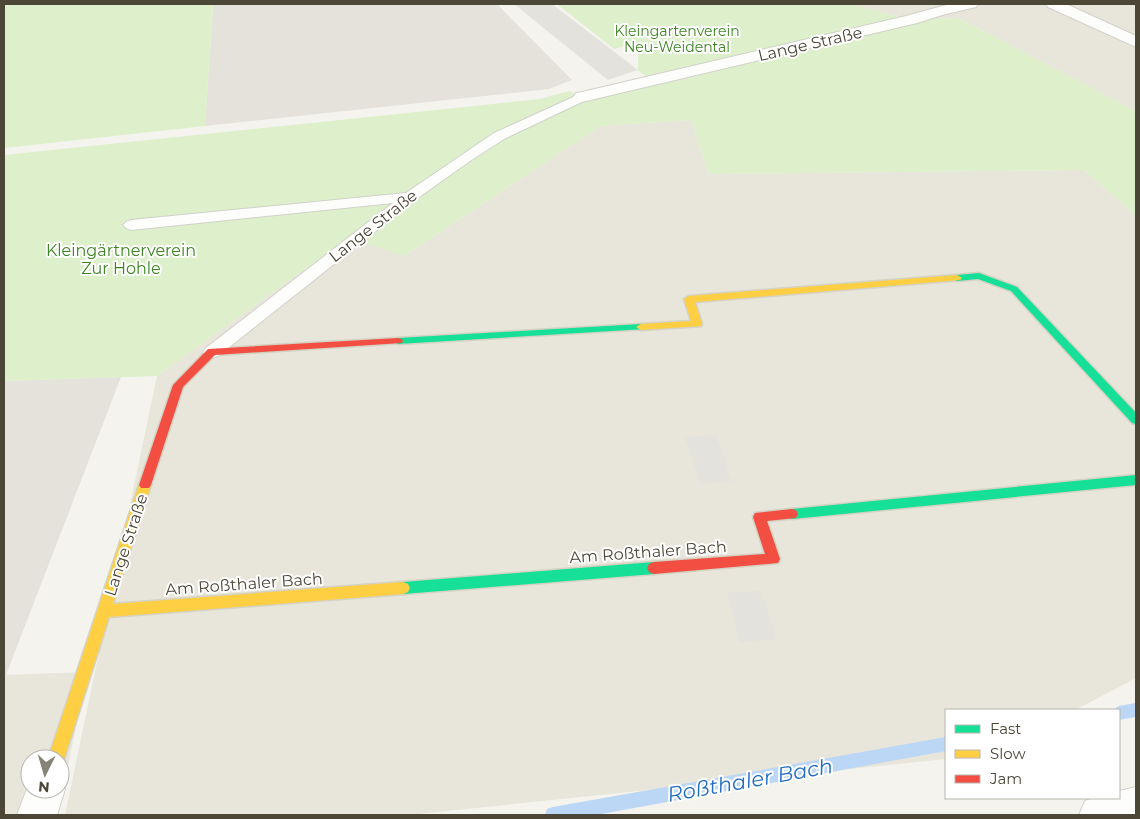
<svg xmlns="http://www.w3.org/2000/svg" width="1140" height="819" viewBox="0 0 1140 819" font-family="Montserrat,sans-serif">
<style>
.residential{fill:#e8e5da;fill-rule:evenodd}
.industrial{fill:#e4e2db}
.green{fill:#ddf0cb}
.parking{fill:#e3e2dc}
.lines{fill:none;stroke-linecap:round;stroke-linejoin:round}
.stream{fill:#bbd7f5;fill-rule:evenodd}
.lane-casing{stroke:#d2d1ca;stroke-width:2}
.street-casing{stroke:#d2d1ca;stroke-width:2}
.fast-casing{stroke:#d4d2c3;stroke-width:3}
.slow-casing{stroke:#d4d2c3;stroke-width:3}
.jam-casing{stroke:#d4d2c3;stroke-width:3}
.lane{fill:#fdfdfc;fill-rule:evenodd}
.street{fill:#fdfdfc;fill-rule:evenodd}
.fast{fill:#16e098;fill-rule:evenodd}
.slow{fill:#ffcf43;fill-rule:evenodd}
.jam{fill:#f24e42;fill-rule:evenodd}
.labels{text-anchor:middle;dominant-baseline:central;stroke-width:4;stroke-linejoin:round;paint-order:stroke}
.far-park-label{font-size:14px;fill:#3d8523;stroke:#fff}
.street-label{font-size:16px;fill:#4c4637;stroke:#fff}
.park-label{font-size:16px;fill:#3d8523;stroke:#fff}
.near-water-label{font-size:21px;font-style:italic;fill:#236ec5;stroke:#fff}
</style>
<rect width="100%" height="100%" fill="#f4f3ed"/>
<path class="residential" d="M851,4h285v107l-178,-93 -47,2z
M691,120l18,54 375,-4 52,46v462l-61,32h-129v49l-538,56h-343l92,-439 195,-141 52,21 197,-130z
M87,672l-29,143h-54v-140zM30,759h30v30h-30z"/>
<path class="industrial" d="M225,4h272l75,76 -23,9 -344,37 8,-121z
M121,377l-115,298h-2v-294z"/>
<path class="green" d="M4,4h221l-12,1 -8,121 -201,22z
M557,4h294l60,16 47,-2 178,93v105l-52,-46 -375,4 -18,-54 -90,6 -197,130 -40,-13 -12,-8 -195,141 -153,5v-226l536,-56 29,-8 13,6 69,-16 -13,-11v-22l-6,-4 -18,5z"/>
<path class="parking" d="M514,4h38l86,66 -30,10z
M716,435l16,46 -32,3 -15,-47z
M761,591l15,48 -36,3 -13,-49z"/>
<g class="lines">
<path class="stream" d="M1136,703v14l-17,3v-10h-6l6,-4z
M946,737v14l-350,64h-51l2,-6 6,-2z"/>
<g class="lane-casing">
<path id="lane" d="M582,93l6,4 -2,3 -82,39 -34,22 -55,39 -197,156 -6,2 -6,-2 -3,-4 3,-4 187,-145 -262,27 -5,-2 -3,-3 3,-3 5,-2 275,-27 88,-60z"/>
</g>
<g class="street-casing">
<path id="street" d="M950,4h28l-2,3 -34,8 -25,8 -335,79 -6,-1 -3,-4 3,-4 6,-1 324,-76z
M1046,4h20l70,32v11l-88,-40z
M60,776l5,13 -8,26h-40l13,-34v8h30z
M1136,787v28h-57l6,-14 8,-3h26v-7z"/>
</g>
<g class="fast-casing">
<path id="fast" d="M979,273l38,14 119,126v11l-4,-1 -121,-132 -33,-12 -21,2 -5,-3 5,-3z
M641,324l5,3 -1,2 -247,15 -5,-3 5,-3z
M1136,475v10l-344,34 -4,-1 -2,-4 2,-4 4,-1z
M654,562l5,2 2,4 -2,4 -5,2 -251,20 -5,-2 -2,-4 2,-4 5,-2z"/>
</g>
<g class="slow-casing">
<path id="slow" d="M957,275l5,3 -2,2 -265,22 7,22 -1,2 -60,4 -5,-3 5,-3 50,-3 -7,-22 5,-3z
M145,480l4,2 2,3 -38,119 290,-22 5,2 2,4 -2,4 -5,2 -294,23 -45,142 -4,6v-6h-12l91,-274 2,-3z"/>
</g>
<g class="jam-casing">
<path id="jam" d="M398,338l4,1 1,2 -1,2 -187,12 -32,32 -32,98 -2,3h-8l-2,-3 34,-100 35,-36z
M792,509l4,1 2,4 -2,4 -29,3 13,38 -2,4 -124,11 -5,-2 -2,-4 2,-4 5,-2 111,-8 -12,-37 2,-4z"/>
</g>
<use href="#lane" class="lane"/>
<use href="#street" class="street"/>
<use href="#fast" class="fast"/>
<use href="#slow" class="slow"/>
<use href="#jam" class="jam"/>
</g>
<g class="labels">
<g class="far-park-label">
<text x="677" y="31">Kleingartenverein<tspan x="677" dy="16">Neu-Weidental</tspan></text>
</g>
<g class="street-label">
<text transform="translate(810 44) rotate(-13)">Lange Straße</text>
<text transform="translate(373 226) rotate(-38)">Lange Straße</text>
<text transform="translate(126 545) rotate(-72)">Lange Straße</text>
<text transform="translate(648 552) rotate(-4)">Am Roßthaler Bach</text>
<text transform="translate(244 584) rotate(-4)">Am Roßthaler Bach</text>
</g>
<g class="park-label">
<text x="121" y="250">Kleingärtnerverein<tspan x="121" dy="18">Zur Hohle</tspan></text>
</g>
<g class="near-water-label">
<text transform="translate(750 780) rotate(-10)">Roßthaler Bach</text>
</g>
</g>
<rect width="1140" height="819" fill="none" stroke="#4c4637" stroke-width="10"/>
<rect x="945" y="709" width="175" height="90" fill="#ffffff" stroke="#b7b5af"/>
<rect x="955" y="725" width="25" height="8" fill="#16e098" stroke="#b7b5af"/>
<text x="990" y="734" font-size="15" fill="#4c4637">Fast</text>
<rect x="955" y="750" width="25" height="8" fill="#ffcf43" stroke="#b7b5af"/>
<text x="990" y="759" font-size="15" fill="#4c4637">Slow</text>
<rect x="955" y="775" width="25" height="8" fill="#f24e42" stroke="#b7b5af"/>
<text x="990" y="784" font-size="15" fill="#4c4637">Jam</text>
<g transform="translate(45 774) rotate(185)"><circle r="24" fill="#ffffff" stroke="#b7b5af"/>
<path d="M0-4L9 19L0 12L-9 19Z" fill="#878377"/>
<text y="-8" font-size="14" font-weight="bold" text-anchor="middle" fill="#4c4637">N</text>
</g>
</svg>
